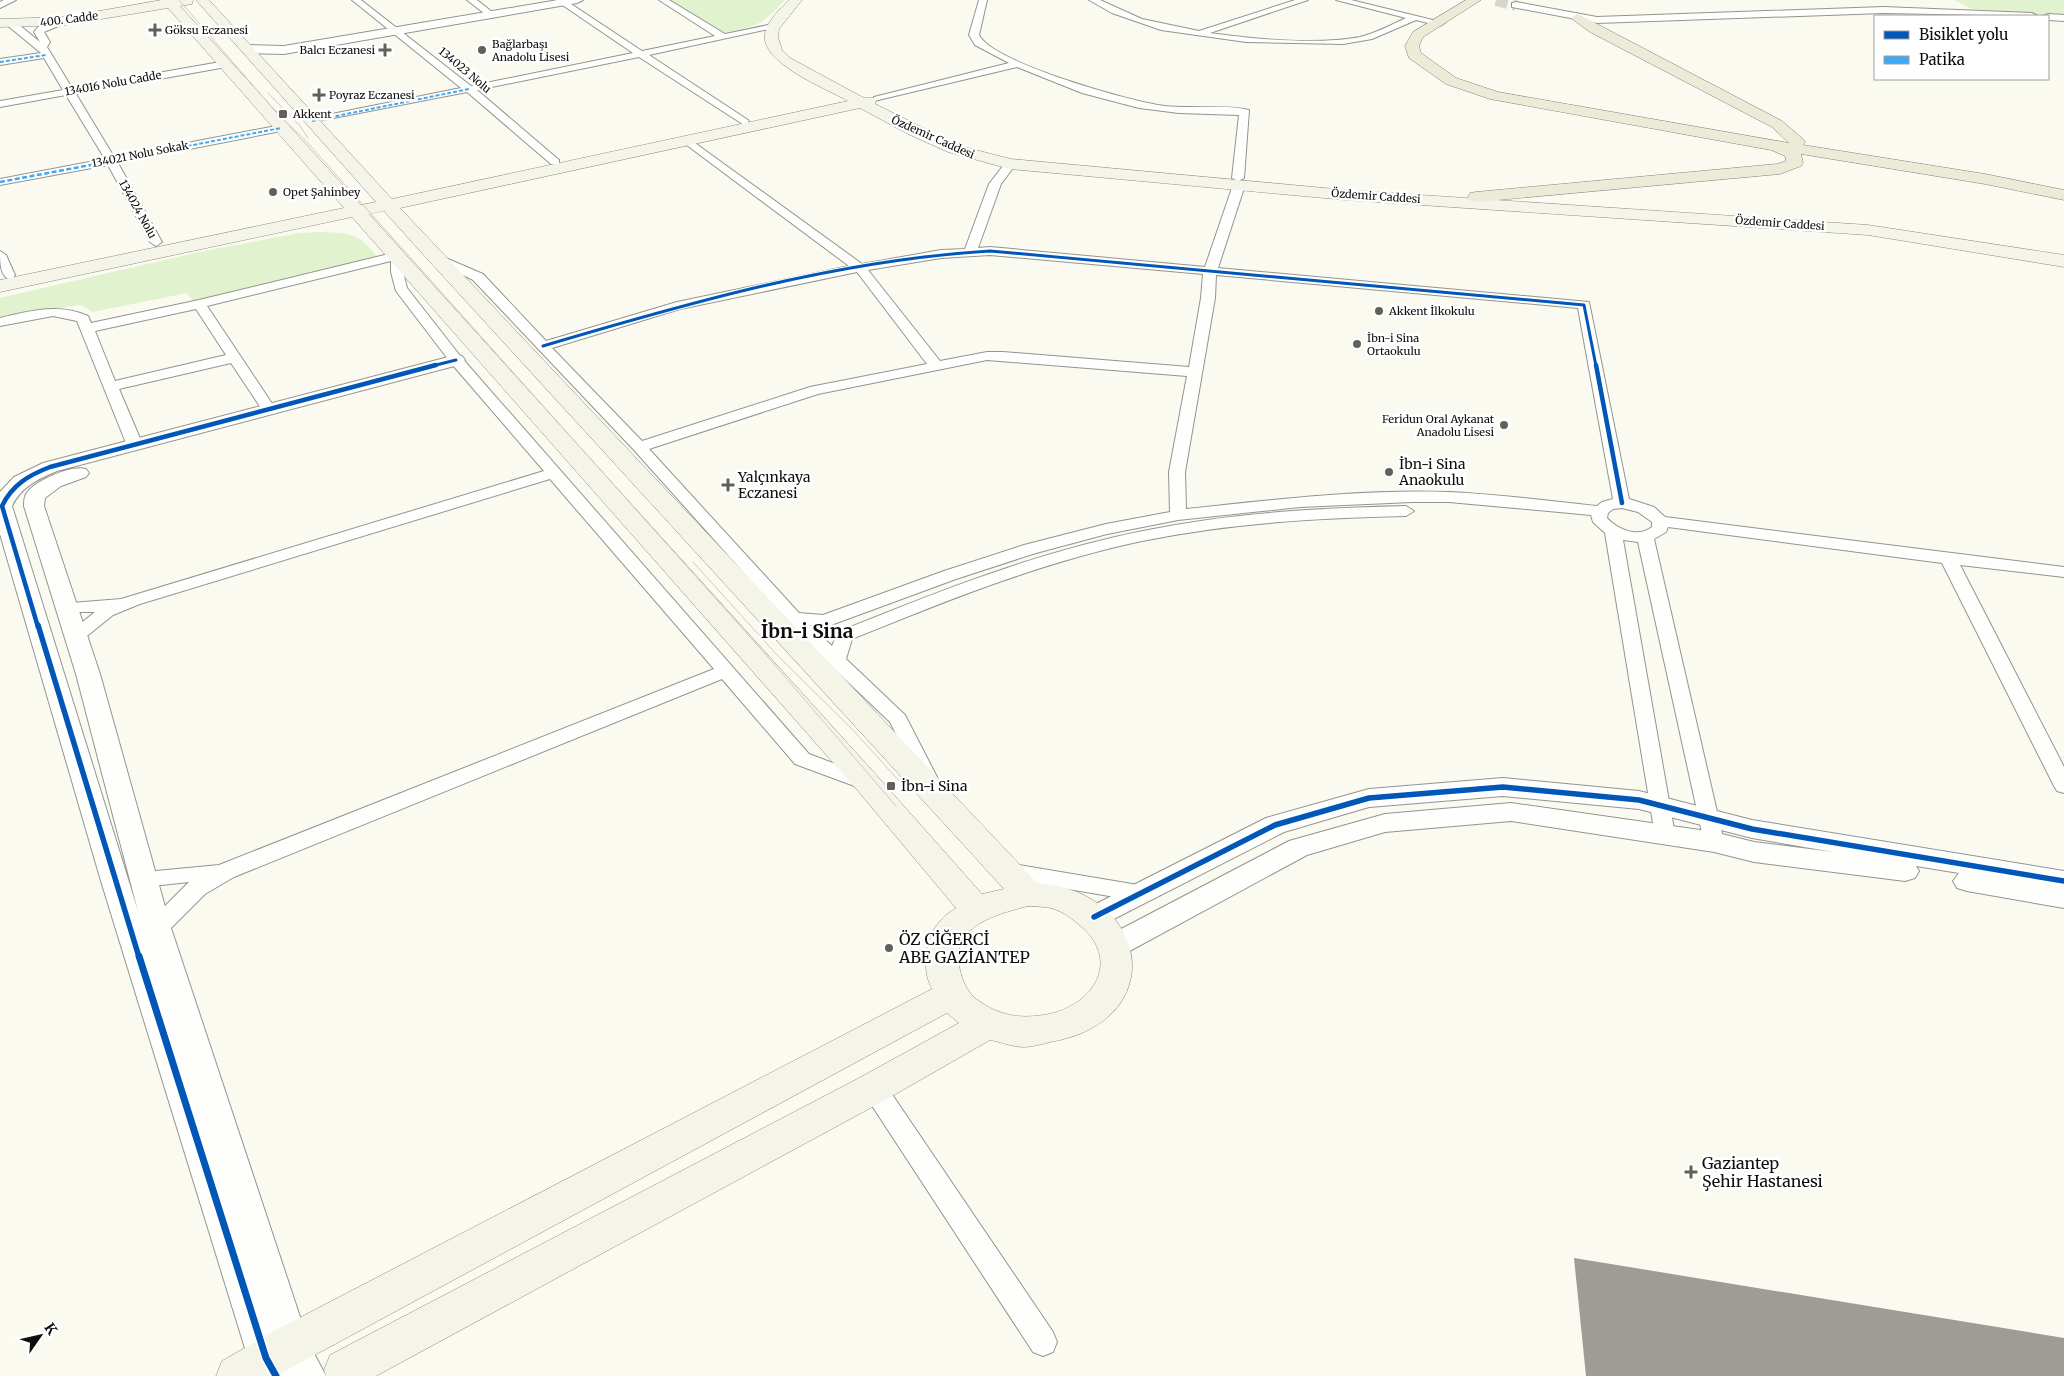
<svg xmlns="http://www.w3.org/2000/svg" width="2064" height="1376" viewBox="0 0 2064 1376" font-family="Merriweather,serif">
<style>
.green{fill:#e0f2ce}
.building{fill:#9e9c96}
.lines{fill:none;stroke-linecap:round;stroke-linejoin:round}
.tertiary-tunnel{stroke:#d7d6ce;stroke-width:12;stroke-dasharray:12 6;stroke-linecap:butt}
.minor-casing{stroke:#94948f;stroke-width:2}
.tertiary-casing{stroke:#94948f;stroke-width:2}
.secondary-casing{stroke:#8b8a86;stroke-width:1}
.primary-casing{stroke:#81817c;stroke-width:1}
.minor{fill:#fefefd;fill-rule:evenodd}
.tertiary{fill:#fefefd;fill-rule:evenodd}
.secondary{fill:#f4f5e8;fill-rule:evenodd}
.primary{fill:#edead7;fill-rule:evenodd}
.tram{stroke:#d8c5c2;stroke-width:1}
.quiet-far1{stroke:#3fa9f5;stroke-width:2;stroke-dasharray:4 2;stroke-linecap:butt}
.quiet{stroke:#3fa9f5;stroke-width:2.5;stroke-dasharray:5 2.5;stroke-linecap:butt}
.cycleway-far3-casing{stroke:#fff;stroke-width:5}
.cycleway-far2-casing{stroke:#fff;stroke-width:7}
.cycleway-far1-casing{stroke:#fff;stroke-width:9}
.cycleway-casing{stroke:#fff;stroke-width:10}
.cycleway-far3{stroke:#0057b8;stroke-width:3}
.cycleway-far2{stroke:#0057b8;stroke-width:4.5}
.cycleway-far1{stroke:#0057b8;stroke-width:5.5}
.cycleway{stroke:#0057b8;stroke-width:7}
.poi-dot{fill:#60605c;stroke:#fff;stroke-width:2}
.labels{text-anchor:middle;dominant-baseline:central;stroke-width:5;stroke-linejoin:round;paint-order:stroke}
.far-street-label{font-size:11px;fill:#0d0d0d;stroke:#fff}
.far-poi-label{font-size:11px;fill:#0d0d0d;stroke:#fff;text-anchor:start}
.poi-label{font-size:14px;fill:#0d0d0d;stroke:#fff;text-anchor:start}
.near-poi-label{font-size:16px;fill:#0d0d0d;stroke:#fff;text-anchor:start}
.district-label{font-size:19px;font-weight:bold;fill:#0d0d0d;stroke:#fff}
</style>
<rect width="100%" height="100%" fill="#fbfaf0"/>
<path class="green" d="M671,0h114c-24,26 -26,25 -61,33z
M1955,0h109v16l-92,-7z
M319,232c31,1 40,0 59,26l-185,43 -6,-8 -94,19 -13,-7 -80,13v-20l199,-46 100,-19z"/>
<path class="building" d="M1574,1258l490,80v38h-478z"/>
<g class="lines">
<path class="tertiary-tunnel" d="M1496,0l20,5"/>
<g class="minor-casing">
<path id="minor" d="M4,0h12l-16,8v-6z
M352,0h9l110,86 162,-33 -78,-53h10l77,51 73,-15 -56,-36h10l56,34 48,-10 5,3 -129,28 99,65 1,2 -5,3 -105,-68 -162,33 82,70v4h-8l-84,-72 -159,31 -1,-2 5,-3 149,-30z
M467,0h10l19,15 -7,2z
M979,0h8l-8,35c14,28 152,67 186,71 26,3 59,-2 84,4l-5,68 -6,3 -6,-3 7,-63 -60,-2 -40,-5 -57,-15 -65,-26 -143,34v-4l135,-34 -34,-18 -6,-10z
M1089,0h11l42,19 57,12 96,-31h13l-98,33c43,6 108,12 150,4 16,-4 31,-12 46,-19l-70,-18h15l94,23 -5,3 -24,-6 -44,19 -29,5 -97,-2 -85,-12 -49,-17z
M62,19l8,2 -26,11 6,10 -3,5 25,41 154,-27 5,3 -5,3 -150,27 38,63 167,-32 5,3 -5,3 -163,32 44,79 -6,4 -6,-4 -42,-77 -108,20v-6l105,-20 -39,-64 -66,12v-6l63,-11 -19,-32 -44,7v-6l41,-6 -34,-28v-4l11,3 22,18 -6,-10 4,-5z
M688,138l174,126 79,-14 24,-1 24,-65 17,-22 4,-1 6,3 -15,20 -23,64 12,-1 215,20 28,-82 6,-3 6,3 -27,83 371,34 40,197 25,8 11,10 399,50v10l-104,-12 104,202v26l-7,-2 -3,-5 -112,-223 -274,-36 -2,5 -12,7 70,303 -3,5 -7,3 -7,-3 -3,-5 -66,-300 -15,-2 52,295 -3,5 -7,2 -7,-2 -3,-5 -50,-302 -12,-11 -2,-7 -142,-13h-37l-112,5 -122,13 -71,14 -71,19 -80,26 -125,46h-21l22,21 6,-14c99,-40 199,-80 305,-101 86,-18 175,-23 263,-25l8,5 -8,5c-88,2 -177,7 -264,25 -100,21 -196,60 -290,98l-6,20 59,56 32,62 -3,5 -7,2 -7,-2 -30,-60 -85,-81 -171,-191 -161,-170 -42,-21 6,-4 4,1 42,18 63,67 131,-39 172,-36 -165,-123v-4zM990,255l213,19 -2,24 -12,69 -186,-15h-16l-47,9 -72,-91 73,-12zM857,272l70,92 -117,23 -168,54 -90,-93 128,-39zM1216,275l362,33 35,191 -11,3 -5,4c-50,-5 -99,-12 -149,-14 -87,-3 -175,8 -262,17l-1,-37 30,-174zM987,360l200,16 -18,96 1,40 -64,12 -82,21 -80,26 -121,44 -24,-2 -150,-164 169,-55zM1622,508l16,4 14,10v5c-14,11 -34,3 -45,-9l1,-5 5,-4z
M0,251l6,4 9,20 -2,3 -4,1c-9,-3 -9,-18 -9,-28z
M397,252l6,4v16l4,16 54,69 348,397 66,25 3,5 -3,5 -7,2 -73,-27 -73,-85 -488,198 -29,17 -40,40 -8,2 -8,-2 -3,-6 3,-6 40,-40 -46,5 -8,-2 -3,-6 3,-6 84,-8 495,-196 -164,-190 -410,125 -27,11 -31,25h-12l-3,-4 3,-4 25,-20h-36l-3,-4 3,-4 62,-5 423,-128 -93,-108 -55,-72 -5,-19v-11l-184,45 68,102 -2,3h-10l-32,-48 -112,26 23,54 -8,5 -8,-5 -49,-122 -24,-5 -53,10v-8c30,-7 58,-15 88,-2l3,7 108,-23zM196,309l30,46 -111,26 -20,-50z
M1007,863l131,22 8,2 3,6 -3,6 -8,2 -139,-24 -3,-6 3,-6z
M874,1078l9,3 170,251 4,10 -4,10 -10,4 -10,-4 -168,-257 -3,-7 3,-7z"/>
</g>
<g class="tertiary-casing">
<path id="tertiary" d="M558,0h25l-6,3 -293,51 -37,-1 -6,-4 6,-4 37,1z
M1516,2l81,15 287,-10 148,6 6,3 -154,-3 -287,10 -85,-16v-4z
M2048,14l16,1v6l-16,-1v-4h-5z
M456,355l6,1 3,4 -3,4 -405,107c-19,8 -36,16 -45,35l126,405 -62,-237 -52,-168c0,-4 0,-8 2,-12 8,-13 45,-29 60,-25l3,4 -3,4 -25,9 -16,12 -1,8 56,168 71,254 138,416 17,32h-70l-8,-18 -147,-477 -101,-347v-42l14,-15 29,-14z
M1503,778l136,13 113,29 312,51v37l-97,-17 -10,-3 -4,-7 6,-8 -43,-7 3,5 -4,7 -10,3 -151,-19 -40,-10 -203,-31 -126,11 -78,23 -183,99 -10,3 -10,-3 -4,-8 4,-8 185,-97 96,-27 126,-11 203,29 40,10 79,10 -81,-14 -113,-29 -136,-13 -134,11 -85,25 -180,92 -10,4 -10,-4 -4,-7 4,-7 182,-92 103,-29z"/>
</g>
<g class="secondary-casing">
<path id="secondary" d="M162,0h31l-1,4 -12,2 181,199 15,-3 -180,-202h13l183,199 456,-98c-21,-12 -88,-38 -83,-67 2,-13 15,-25 24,-34h13l-23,29 -1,8 4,13 8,8 74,40h10l2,3 -1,3 85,42 51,13 335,31 522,35 196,30v12l-196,-32 -522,-35 -336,-31 -62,-17 -40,-18 -48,-26 -460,100 637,675c114,8 134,139 13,159 -8,2 -18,5 -26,5 -11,0 -23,-5 -34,-7l-103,59 -511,277h-50l-2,-6 6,-15 531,-278 98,-54 -12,-10 -671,363h-60l6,-15 54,-31 656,-341c-11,-20 -7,-52 9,-69 4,-5 10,-8 15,-12l-98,-117 -506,-574 -352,75v-12l344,-72 -176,-200 -103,17 -65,2v-8l65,-2zM384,211l47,52 573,626 -22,5 -104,-117 -509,-563zM1028,906c9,1 18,0 26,3 9,3 16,8 23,14 47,36 17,84 -33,92 -27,4 -46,0 -68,-16 -8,-6 -14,-19 -16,-29 -1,-4 -3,-11 -2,-15 3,-33 44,-42 70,-49z"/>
</g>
<g class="primary-casing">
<path id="primary" d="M1466,0h15l-58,37 -4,9 2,7 35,25 42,14 291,51 -17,-16 -182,-95 -19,-14 7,-4 204,107 21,18 2,3 -2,3 182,29 79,16v10l-79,-16 -184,-30 2,9 -2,3 -21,8 -304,28 -6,-1 -2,-4 2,-4 6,-1 301,-28 9,-3 -1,-5 -14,-6 -281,-51 -44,-15 -37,-26 -4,-12 8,-14z"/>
</g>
<use href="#minor" class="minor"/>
<use href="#tertiary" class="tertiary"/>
<use href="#secondary" class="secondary"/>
<use href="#primary" class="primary"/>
<path class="tram" d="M179,0l97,112 29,28 463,517 128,149
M268,93l32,33 8,12
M693,562l84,93 75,74 58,64"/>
<path class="quiet-far1" d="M0,62l46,-7
M312,121l157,-32
M105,162l176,-34"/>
<path class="quiet" d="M0,182l112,-21"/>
<g class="cycleway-far3-casing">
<path id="cycleway-far3" d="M543,346c145,-43 295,-86 447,-95l594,54 12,61
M432,366l24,-6"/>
</g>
<g class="cycleway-far2-casing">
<path id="cycleway-far2" d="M1596,365l26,138
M38,627l-36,-121c10,-21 27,-31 48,-39l386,-102"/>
</g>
<g class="cycleway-far1-casing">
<path id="cycleway-far1" d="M38,625l101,332
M1094,917l181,-92 94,-27 134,-11 136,13 113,29 312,52"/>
</g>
<g class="cycleway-casing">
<path id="cycleway" d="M139,956l127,402 10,18"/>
</g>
<use href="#cycleway-far3" class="cycleway-far3"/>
<use href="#cycleway-far2" class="cycleway-far2"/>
<use href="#cycleway-far1" class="cycleway-far1"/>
<use href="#cycleway" class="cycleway"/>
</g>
<g class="poi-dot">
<path d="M152.5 22.5h5v5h5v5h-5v5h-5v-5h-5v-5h5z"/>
<path d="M382.5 42.5h5v5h5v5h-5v5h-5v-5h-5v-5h5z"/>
<circle cx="482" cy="50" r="5"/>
<path d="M316.5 87.5h5v5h5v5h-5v5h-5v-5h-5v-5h5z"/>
<rect x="278" y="109" width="10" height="10" rx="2.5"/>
<circle cx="273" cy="192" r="5"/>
<circle cx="1379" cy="311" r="5"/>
<circle cx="1357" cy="344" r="5"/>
<circle cx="1504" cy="425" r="5"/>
<circle cx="1389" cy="472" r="5"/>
<path d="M725.5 477.5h5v5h5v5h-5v5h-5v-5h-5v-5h5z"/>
<rect x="886" y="781" width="10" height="10" rx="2.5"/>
<circle cx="889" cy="948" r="5"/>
<path d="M1688.5 1164.5h5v5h5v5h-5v5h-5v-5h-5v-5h5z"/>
</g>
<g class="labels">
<g class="far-street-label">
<text transform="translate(69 19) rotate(-7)">400. Cadde</text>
<text transform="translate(465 70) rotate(40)">134023 Nolu</text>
<text transform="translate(113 83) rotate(-10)">134016 Nolu Cadde</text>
<text transform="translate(933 137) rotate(24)">Özdemir Caddesi</text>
<text transform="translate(140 154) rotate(-11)">134021 Nolu Sokak</text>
<text transform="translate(1376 196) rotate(4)">Özdemir Caddesi</text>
<text transform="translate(138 209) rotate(61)">134024 Nolu</text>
<text transform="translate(1780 223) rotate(4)">Özdemir Caddesi</text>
</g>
<g class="far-poi-label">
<text x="165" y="30">Göksu Eczanesi</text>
<text x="492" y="44">Bağlarbaşı<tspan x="492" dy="13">Anadolu Lisesi</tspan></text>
<text x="375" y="50" text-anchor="end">Balcı Eczanesi</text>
<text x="329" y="95">Poyraz Eczanesi</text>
<text x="293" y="114">Akkent</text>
<text x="283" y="192">Opet Şahinbey</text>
<text x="1389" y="311">Akkent İlkokulu</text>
<text x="1367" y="338">İbn-i Sina<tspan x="1367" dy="13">Ortaokulu</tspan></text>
<text x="1494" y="419" text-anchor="end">Feridun Oral Aykanat<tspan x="1494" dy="13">Anadolu Lisesi</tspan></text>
</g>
<g class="poi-label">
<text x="1399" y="464">İbn-i Sina<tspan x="1399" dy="16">Anaokulu</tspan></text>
<text x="738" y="477">Yalçınkaya<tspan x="738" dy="16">Eczanesi</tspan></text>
<text x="901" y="786">İbn-i Sina</text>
</g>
<g class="near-poi-label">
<text x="899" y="939">ÖZ CİĞERCİ<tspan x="899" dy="18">ABE GAZİANTEP</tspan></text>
<text x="1702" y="1163">Gaziantep<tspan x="1702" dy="18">Şehir Hastanesi</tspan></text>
</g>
<g class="district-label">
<text x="807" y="631">İbn-i Sina</text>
</g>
</g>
<rect x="1874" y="15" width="175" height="65" fill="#ffffff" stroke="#9e9e9e"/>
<rect x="1884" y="31" width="25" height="8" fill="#0057b8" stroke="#9e9e9e"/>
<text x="1919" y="40" font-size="15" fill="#0d0d0d">Bisiklet yolu</text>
<rect x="1884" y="56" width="25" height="8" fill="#3fa9f5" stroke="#9e9e9e"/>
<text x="1919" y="65" font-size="15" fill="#0d0d0d">Patika</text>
<g transform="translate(40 1336) rotate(56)" stroke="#ffffff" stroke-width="4" paint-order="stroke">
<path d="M0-4L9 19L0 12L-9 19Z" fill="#0d0d0d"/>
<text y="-8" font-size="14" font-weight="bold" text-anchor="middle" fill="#0d0d0d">K</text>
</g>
</svg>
